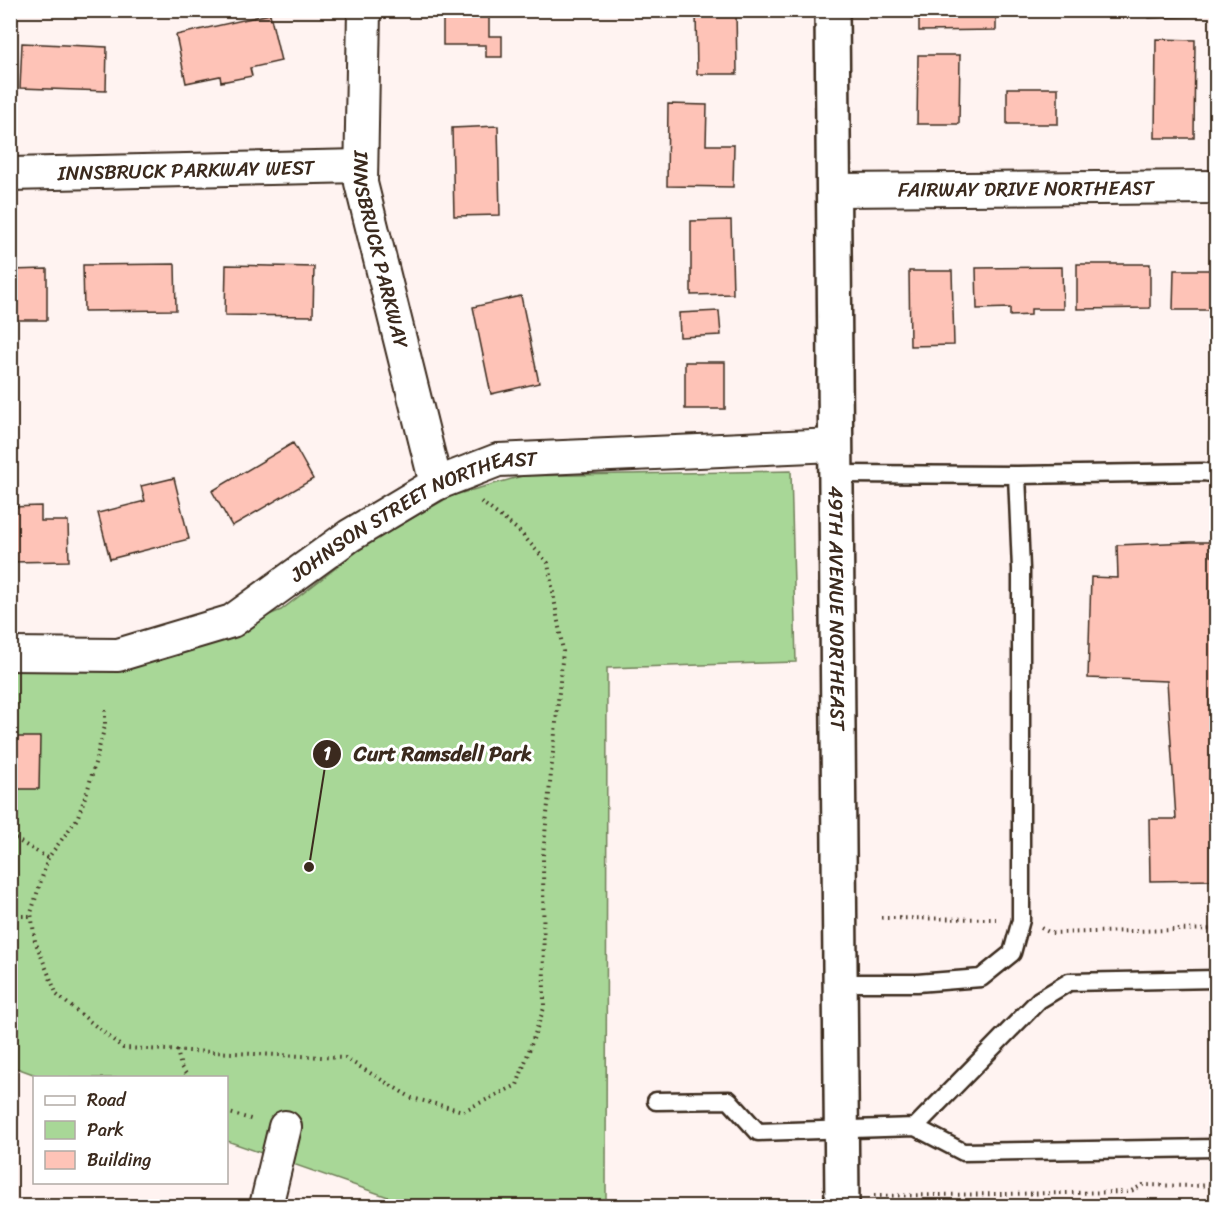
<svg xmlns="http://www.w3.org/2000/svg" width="1227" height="1217" viewBox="0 0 1227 1217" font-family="Sriracha,sans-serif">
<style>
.green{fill:#a8d797;stroke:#72805a;stroke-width:1.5}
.building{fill:#fec3b7;stroke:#3b2a1e;stroke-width:1.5}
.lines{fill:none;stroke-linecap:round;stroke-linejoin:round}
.lane-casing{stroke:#3b2a1e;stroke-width:21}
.street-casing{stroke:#3b2a1e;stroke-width:36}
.secondary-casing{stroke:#3b2a1e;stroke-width:38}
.path{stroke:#3b2a1e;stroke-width:4;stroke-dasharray:1.5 4.5;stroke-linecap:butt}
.lane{stroke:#fff;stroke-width:16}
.street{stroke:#fff;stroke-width:32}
.secondary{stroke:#fff;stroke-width:33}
.labels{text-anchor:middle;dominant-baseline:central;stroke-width:6;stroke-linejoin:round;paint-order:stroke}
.street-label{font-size:20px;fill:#3b2a1e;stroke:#fff}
.leader{fill:none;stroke:#3b2a1e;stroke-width:2}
.callout-dot{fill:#3b2a1e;stroke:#fff;stroke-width:2}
.mark-label{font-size:18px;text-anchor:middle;font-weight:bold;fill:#fff}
.callout-label{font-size:21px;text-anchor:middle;font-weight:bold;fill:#3b2a1e;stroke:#fff;stroke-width:6;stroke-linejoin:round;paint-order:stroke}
</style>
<rect width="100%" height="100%" fill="#fff3f1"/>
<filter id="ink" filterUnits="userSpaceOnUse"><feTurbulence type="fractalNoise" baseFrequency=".0167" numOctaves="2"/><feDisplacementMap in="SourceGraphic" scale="12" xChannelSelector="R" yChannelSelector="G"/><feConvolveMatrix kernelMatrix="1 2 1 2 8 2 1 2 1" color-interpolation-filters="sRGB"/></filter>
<g filter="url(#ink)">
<path class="green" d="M791,471l5,191 -189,6 -1,538h-192l-187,-65 -1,-63h-182l-33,-12v-402l147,-3 123,-51 86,-66 84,-48 71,-20z"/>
<path class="building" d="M443,10h46v26h13v21h-16v-12h-43z
M696,10h40l1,64h-40z
M919,10h77v20l-77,1z
M1149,10h47v6l-47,2z
M270,14l11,47 -31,7 2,8 -31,6 -1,-6 -34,7 -10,-48z
M1156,39l39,1 -1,98h-39z
M22,43l85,4 -1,44 -86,-3z
M918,55h42l-1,69h-42z
M1007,88h51v36h-51z
M668,104l39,1 -1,40h28l-1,42 -66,-1z
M498,126l2,89 -46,1 -2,-88z
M731,220l2,74 -42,1v-74z
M175,264l1,46 -92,1 -1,-46z
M1077,264h73v44l-73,1z
M226,265l88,2 -1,49 -88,-1z
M1062,267l1,42h-32v6l-21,1v-8l-33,1 -1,-41z
M47,269v51h-37v-50z
M1174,270h42v40h-43z
M909,271h43l2,74 -44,1z
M521,296l18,87 -48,11 -18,-87z
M719,311l2,24 -41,2 -1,-24z
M685,362h40v47h-40z
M293,443l20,36 -81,47 -20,-35z
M174,478l15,61 -79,20 -12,-46 47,-12 -4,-15z
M41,506v15h27l1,40 -59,1v-55z
M1191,542h20v14l5,-1v325l-66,1 -1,-62h27l-9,-138 -79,-3 3,-101 27,1 -1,-33z
M10,737h30l-1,52h-29z"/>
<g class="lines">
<g class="lane-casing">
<path id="lane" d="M836,474l181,1 187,-3 12,2
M840,983h77l64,-5 31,-25 9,-33v-351l-4,-94
M656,1101l73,-1 29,32 157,-5 48,25 253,-4
M915,1127l124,-127 30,-18 147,-3"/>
</g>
<g class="street-casing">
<g id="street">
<path id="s1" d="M364,10l-3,173 75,301"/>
<path id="s2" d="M10,174l351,-8"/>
<path id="s3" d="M834,190l382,-3"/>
<path id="s4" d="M10,654l108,1 114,-34 117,-85 87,-52 62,-24 337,-15"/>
<path d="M266,1206l19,-79"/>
</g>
</g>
<g class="secondary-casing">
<g id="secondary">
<path id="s5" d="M832,10l10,1196"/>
</g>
</g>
<path class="path" d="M105,710v16l-17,63 -11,30 -29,39 -17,55 4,28 22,54 66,53 222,10 67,40 51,13 54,-26 27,-77 -1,-153 20,-204 -15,-88 -30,-33 -38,-29
M10,836l38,22
M10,916h22
M881,918l115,1
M1041,928l10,5 165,-4
M177,1050l4,17 8,11
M226,1112l28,8
M874,1196l255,-4 14,-7 49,1 24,-1"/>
<use href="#lane" class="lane"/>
<use href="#street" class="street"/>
<use href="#secondary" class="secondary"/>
</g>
</g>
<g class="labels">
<g class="street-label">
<text stroke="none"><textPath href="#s2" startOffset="176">INNSBRUCK PARKWAY WEST</textPath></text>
<text stroke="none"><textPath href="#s3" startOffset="192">FAIRWAY DRIVE NORTHEAST</textPath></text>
<text stroke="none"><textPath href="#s1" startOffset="242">INNSBRUCK PARKWAY</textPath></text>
<text stroke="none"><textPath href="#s4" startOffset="440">JOHNSON STREET NORTHEAST</textPath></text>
<text stroke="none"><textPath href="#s5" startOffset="598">49TH AVENUE NORTHEAST</textPath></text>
</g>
</g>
<path class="leader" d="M309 867L327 754"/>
<g class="callout-dot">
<circle cx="309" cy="867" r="6"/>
<circle cx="327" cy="754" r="15"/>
</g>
<g class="mark-label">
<text x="327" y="760">1</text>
</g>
<g class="callout-label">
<text x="443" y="761">Curt Ramsdell Park</text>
</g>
<rect width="1227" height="1217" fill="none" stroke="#fff" stroke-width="36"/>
<rect x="18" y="18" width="1191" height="1181" fill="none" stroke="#3b2a1e" stroke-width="2" filter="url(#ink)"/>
<rect x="33" y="1076" width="195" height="108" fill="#ffffff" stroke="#b1aaa5" stroke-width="1.5"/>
<rect x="45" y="1096" width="30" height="9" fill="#ffffff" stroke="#b1aaa5" stroke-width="1.5"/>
<text x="87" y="1106" font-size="18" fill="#3b2a1e">Road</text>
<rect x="45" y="1121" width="30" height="18" fill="#a8d797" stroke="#b1aaa5" stroke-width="1.5"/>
<text x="87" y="1136" font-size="18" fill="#3b2a1e">Park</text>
<rect x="45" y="1151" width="30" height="18" fill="#fec3b7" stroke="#b1aaa5" stroke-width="1.5"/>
<text x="87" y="1166" font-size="18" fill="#3b2a1e">Building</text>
</svg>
